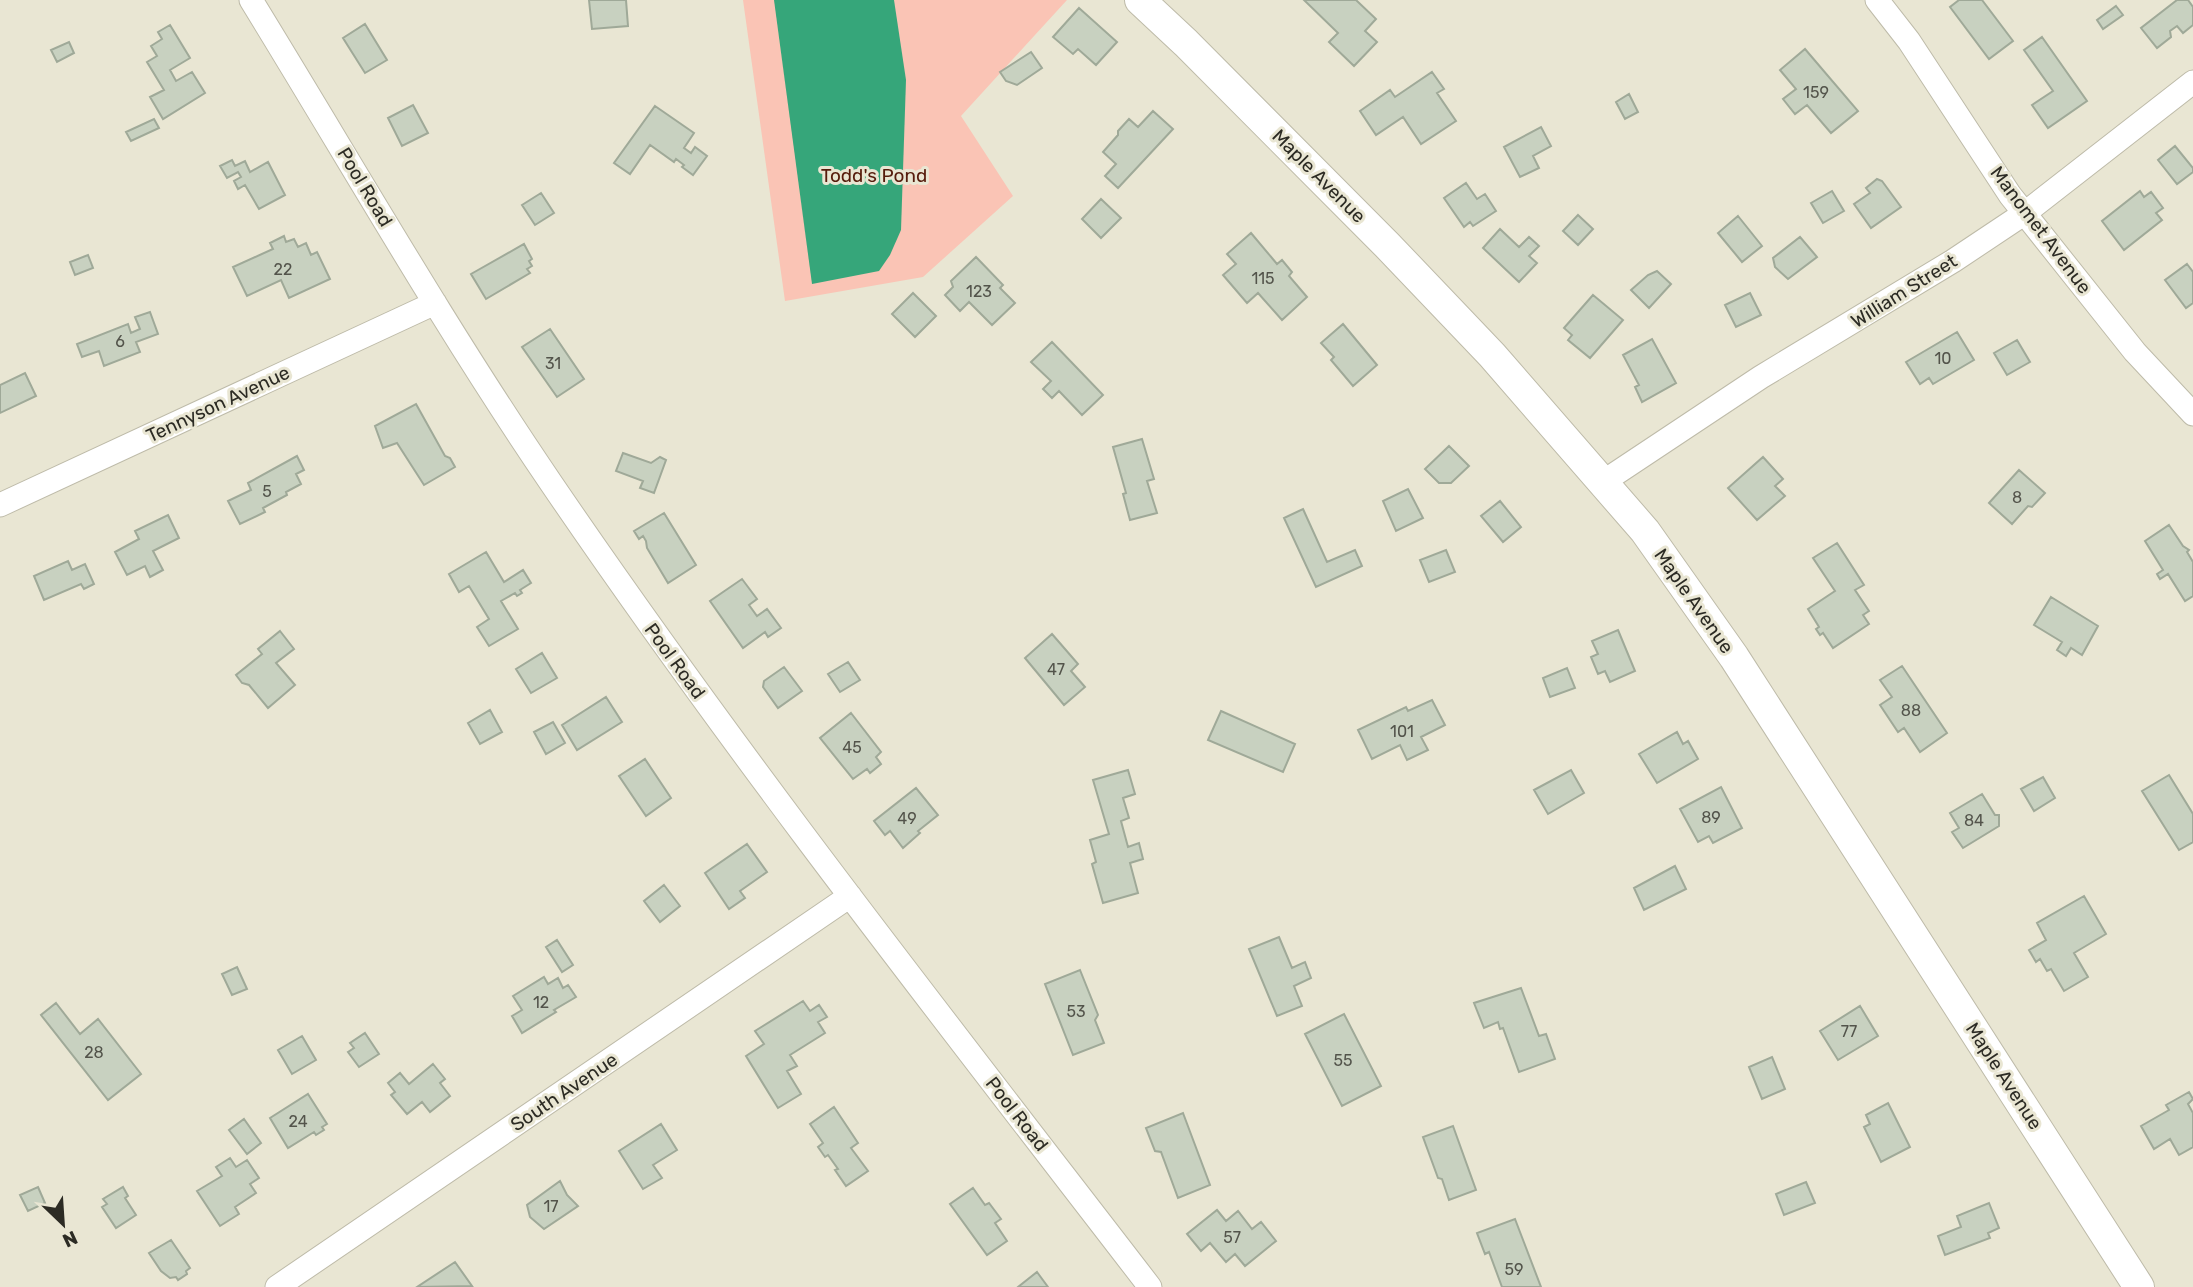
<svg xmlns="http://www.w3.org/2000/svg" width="2193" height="1287" viewBox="0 0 2193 1287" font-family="Rubik,sans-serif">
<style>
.green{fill:#fac4b5}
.water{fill:#36a67a}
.building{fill:#c8d1c0;stroke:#9fa998;stroke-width:2}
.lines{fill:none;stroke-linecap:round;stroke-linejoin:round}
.minor-casing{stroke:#bebba9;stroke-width:25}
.major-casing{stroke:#bebba9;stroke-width:32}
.minor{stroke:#fff;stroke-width:23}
.major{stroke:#fff;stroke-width:30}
.labels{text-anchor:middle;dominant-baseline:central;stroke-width:6;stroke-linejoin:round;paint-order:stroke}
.number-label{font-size:16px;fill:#53544b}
.park-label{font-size:19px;fill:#561c0c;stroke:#e9e6d3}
.street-label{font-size:19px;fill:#2c2b24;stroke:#e9e6d3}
</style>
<rect width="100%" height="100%" fill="#e9e6d3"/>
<path class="green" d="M743,0h324l-106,116 52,80 -90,81 -138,24z"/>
<path class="water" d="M774,0h120l12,80 -5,150 -11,25 -11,16 -67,13z"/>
<path class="building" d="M589,0h37l2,26 -36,3z
M1304,0h52l20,19 -11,12 12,11 -23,24 -25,-24 9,-9z
M1959,0h23l31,41 -24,18 -39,-52z
M2177,0h11l5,7v18l-10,8 -6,-7 -7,5 1,6 -14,11 -16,-20z
M2116,6l7,9 -20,14 -6,-9z
M1079,8l38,34 -21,23 -18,-16 -5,5 -20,-17z
M365,24l22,36 -22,13 -22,-35z
M170,25l20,33 -20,12 6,11 16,-9 13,21 -42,26 -13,-22 14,-7 -17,-28 10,-6 -6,-10 11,-7 -4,-7z
M2042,37l45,64 -39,27 -16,-23 21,-14 -29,-41z
M69,42l5,11 -17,9 -6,-12z
M1805,49l53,62 -27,22 -24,-28 -12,9 -12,-15 13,-10 -16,-19z
M1031,52l11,16 -25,17 -11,-4 -6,-9z
M1432,72l12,17 -7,4 19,28 -35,23 -18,-27 -27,18 -16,-24 30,-21 5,7z
M1629,94l9,18 -13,7 -9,-17z
M413,105l15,28 -26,13 -14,-28z
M655,106l39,27 -10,15 7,5 4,-6 12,9 -14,19 -11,-8 2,-2 -8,-6 -2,3 -24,-17 -20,29 -16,-11z
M1153,111l20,18 -55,59 -13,-12 11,-12 -13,-12 15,-17v-4l11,-12 9,8z
M154,119l5,9 -28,13 -5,-9z
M1541,127l10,19 -18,10 6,12 -19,9 -16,-30z
M2175,146l18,22v4l-16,12 -19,-24z
M232,160l3,6 10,-5 5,11 18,-10 17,33 -26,14 -14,-24 -7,4 -4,-8 7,-4 -3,-5 -11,6 -7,-12z
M1877,179l5,2 19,26 -30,21 -17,-24 16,-11 -4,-5z
M1466,183l11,16 8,-5 11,17 -23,15 -3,-4 -6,5 -20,-29z
M1832,191l12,20 -21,12 -12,-20z
M2140,191l4,6 7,-5 12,16 -7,5 6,7 -38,30 -22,-29z
M541,193l13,20 -19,12 -13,-20z
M1101,199l20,19 -20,20 -19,-19z
M1578,215l15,14 -15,16 -15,-14z
M1738,216l24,30 -20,16 -24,-29z
M1500,229l19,18 10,-10 10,9 -10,10 8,7 -18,19 -36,-34z
M1251,233l26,31 5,-4 10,12 -3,4 18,21 -25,23 -24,-27 -11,10 -24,-28 13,-11 -9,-10z
M284,236l2,6 8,-3 4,8 8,-4 5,12 6,-3 13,27 -41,19 -8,-18 -34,16 -14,-29 40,-18 -3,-6z
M1800,237l17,20 -29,22 -13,-12 -2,-9z
M524,244l8,15 -3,2 3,5 -5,3 3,4 -44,26 -15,-25z
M88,255l5,13 -18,7 -5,-13z
M976,257l27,28 -3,3 15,15 -23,22 -23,-23 -9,9 -15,-16 8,-8 -2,-6z
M2187,264l6,8v31l-7,5 -21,-28z
M1657,271l14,13 -22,24 -18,-18 17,-15z
M913,293l23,23 -21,21 -23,-23z
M1750,293l11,22 -25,12 -11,-22z
M1593,295l30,25 -33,38 -22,-18 4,-5 -8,-7z
M150,312l8,22 -22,8 4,10 -36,14 -5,-15 -17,6 -5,-13 51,-20 3,9 9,-4 -5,-12z
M1343,324l34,41 -24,21 -22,-26 3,-3 -13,-14z
M550,329l34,50 -27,18 -35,-50z
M1957,332l17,28 -41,24 -4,-6 -9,6 -14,-22z
M1652,339l24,44 -34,19 -7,-15 4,-2 -16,-30z
M2017,340l13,22 -23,13 -13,-22z
M1052,342l51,53 -21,20 -23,-24 -7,7 -9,-9 8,-8 -20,-19z
M25,373l11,23 -36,17v-28z
M416,404l29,52 5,2 5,9 -31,18 -27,-42 -14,5 -8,-22z
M1142,439l12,40 -7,2 10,32 -27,7 -7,-26 3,-1 -13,-46z
M1449,446l20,20 -18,17h-12l-14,-14z
M623,453l28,10 9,-6 6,3 -12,33 -14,-5 3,-7 -27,-10z
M297,456l7,14 -8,4 5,10 -15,8 1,3 -24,13 2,4 -25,12 -12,-23 23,-11 -3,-7z
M1763,457l20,22 -8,7 10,10 -28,24 -29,-32z
M2019,470l26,23 -13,14 -4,-1 -16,18 -23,-21z
M1408,489l15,29 -27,13 -13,-30z
M1500,501l21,26 -18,15 -22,-26z
M1303,509l24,53 28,-12 7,16 -46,21 -32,-69z
M664,513l32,52 -28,18 -21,-35 -1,-7 -3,-5 -4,3 -5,-8z
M168,515l11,23 -26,13 10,19 -13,7 -5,-11 -18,9 -12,-23 24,-13 -4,-8z
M2169,525l14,21 6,4 -2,2 6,10v34l-8,5 -17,-27 -8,5 -3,-5 6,-4 -18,-29z
M1837,543l27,42 -9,5 14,21 -6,4 6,9 -36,24 -10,-15 -3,2 -4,-6 3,-2 -11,-18 27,-18 -22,-33z
M1446,550l9,22 -26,10 -9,-22z
M486,552l18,30 19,-12 8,13 -11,7 2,3 -5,3 -2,-3 -14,8 17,28 -29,17 -12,-19 12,-8 -20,-33 -10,6 -10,-18z
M68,561l4,9 13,-6 9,20 -10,5 -3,-5 -37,16 -10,-24z
M742,579l15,20 -8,6 8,11 10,-7 14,19 -13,9 -3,-5 -22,16 -33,-47z
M2051,597l47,29 -16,29 -11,-7 -5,8 -9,-6 5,-8 -28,-17z
M1618,630l17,41 -25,11 -5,-11 -7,3 -7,-17 7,-3 -6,-13z
M280,631l14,18 -18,14 19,22 -27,23 -19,-23 -7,-2 -6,-8 26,-21 -4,-5z
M1052,634l26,30 -7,7 14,16 -21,18 -39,-47z
M542,653l15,25 -26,15 -15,-24z
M848,662l12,18 -20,12 -12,-18z
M1902,666l45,67 -27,19 -16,-24 -6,4 -18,-27 12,-8 -12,-17z
M784,667l18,24 -24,17 -15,-21 1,-6z
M1567,668l8,20 -25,9 -7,-19z
M606,697l16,25 -45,28 -15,-25z
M1432,700l13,25 -24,12 7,13 -21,10 -7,-15 -28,14 -14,-29 48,-23 2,4z
M490,710l12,22 -22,12 -12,-21z
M1221,711l74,33 -12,28 -75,-32z
M851,713l30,39 -5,5 5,7 -11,9 -3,-4 -14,10 -33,-41z
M553,722l12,21 -19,11 -12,-22z
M1677,732l6,12 5,-3 10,18 -41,24 -18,-29z
M645,759l26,39 -25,18 -27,-40z
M1128,770l7,24 -12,4 6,20 -8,3 7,26 11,-4 4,16 -13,4 8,30 -35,10 -11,-39 4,-2 -6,-22 19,-6 -16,-54z
M1571,770l13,23 -36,21 -14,-24z
M2169,775l24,39v28l-14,8 -37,-59z
M2043,777l12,21 -21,13 -13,-22z
M1721,787l21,41 -29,15 -4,-7 -11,6 -18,-33z
M916,788l22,27 -20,16 2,2 -17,15 -13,-17 -5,4 -11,-14z
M1982,794l13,21h4v11l-36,22 -11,-16 7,-4 -9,-15z
M747,844l20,28 -27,19 5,7 -16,11 -24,-36z
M1675,866l11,23 -42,21 -10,-22z
M664,885l16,21 -20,16 -16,-21z
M2084,896l22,38 -32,19 14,24 -24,14 -13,-22 -4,2 -7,-12 -4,3 -7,-12 17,-10 -9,-17z
M1279,937l13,31 13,-6 6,16 -17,8 8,20 -25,10 -28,-67z
M557,940l16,25 -11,7 -16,-25z
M237,967l10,22 -15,6 -10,-21z
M1080,970l18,45 -3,5 9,23 -31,12 -28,-71z
M544,977l4,7 10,-6 5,10 5,-3 8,12 -22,13 2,2 -34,21 -10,-17 10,-6 -9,-14z
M1521,988l18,48 7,-2 9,25 -36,13 -16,-44 -3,1 -2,-7 -14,6 -10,-25z
M803,1001l7,10 9,-6 8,12 -9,5 7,11 -35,22 7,11 -10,5 14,23 -23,14 -32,-52 18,-12 -9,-13z
M56,1003l24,31 18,-15 43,55 -33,26 -67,-85z
M1860,1006l18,30 -40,24 -18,-29z
M1344,1014l37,72 -39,20 -37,-72z
M365,1033l14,21 -20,13 -11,-15 6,-4 -4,-5z
M302,1036l14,24 -24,14 -14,-24z
M1772,1057l13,32 -23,10 -13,-32z
M433,1064l12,15 -5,4 10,13 -20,16 -8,-10 -15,12 -16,-19 4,-3 -7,-9 12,-10 9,11z
M2189,1092l4,7 -5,5 5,9v34l-14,8 -9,-16 -16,10 -13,-23 28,-16 -3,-5z
M308,1094l19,30 -5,3 2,3 -8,5 -2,-3 -26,16 -18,-30z
M1888,1103l22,44 -29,15 -17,-35 6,-3 -4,-9z
M834,1107l24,36 -7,5 17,23 -22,15 -11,-16 3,-1 -10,-14 -3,2 -7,-10 5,-4 -13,-19z
M1183,1113l27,72 -32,13 -17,-46 -6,-1 -9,-23z
M244,1119l17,24 -14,11 -18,-24z
M661,1124l16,26 -24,15 9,13 -19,11 -24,-38z
M1453,1126l23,64 -27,10 -7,-21 -4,-1 -15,-41z
M230,1158l6,9 11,-7 12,18 -9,6 6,9 -21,14 4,7 -19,12 -23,-35 25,-15 -6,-9z
M560,1181l7,14 11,11 -34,23 -14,-12 -3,-12z
M1806,1182l9,21 -31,12 -8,-21z
M38,1187l7,16 -17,8 -8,-16z
M123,1187l5,9 -3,2 11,17 -20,13 -14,-21 5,-3 -4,-5z
M973,1188l12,17 4,-2 12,16 -6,4 12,18 -20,14 -37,-51z
M1989,1203l10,25 -11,5 2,5 -45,17 -7,-19 23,-9 -4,-11z
M1217,1210l9,11 12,-10 14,18 9,-7 15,19 -31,25 -10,-12 -9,8 -16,-19 -9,8 -14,-17z
M1515,1219l26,68h-39l-13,-35 -4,2 -8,-21z
M171,1240l19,28 -4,3 1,3 -9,6 -2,-3 -6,1 -9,-7 -12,-18z
M455,1262l17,24 -55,1z
M1037,1272l11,15h-30z"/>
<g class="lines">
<g class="minor-casing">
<path id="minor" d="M251,0c99,161 193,326 300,483 188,276 395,539 599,804
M1877,0l32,41 101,154 125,157 58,62
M1603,482l158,-105 192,-116 72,-48 168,-131
M0,505l435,-202
M277,1287l573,-391"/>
</g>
<g class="major-casing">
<path id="major" d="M1140,0l46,43 201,202 105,110 153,176 89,126 405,630"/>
</g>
<use href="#minor" class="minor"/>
<use href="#major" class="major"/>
</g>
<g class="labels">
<g class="number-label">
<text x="1816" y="92">159</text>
<text x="283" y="269">22</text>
<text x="1263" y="278">115</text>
<text x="979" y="291">123</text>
<text x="120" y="341">6</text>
<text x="1943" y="358">10</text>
<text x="553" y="363">31</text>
<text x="267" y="491">5</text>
<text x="2017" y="497">8</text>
<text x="1056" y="669">47</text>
<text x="1911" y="710">88</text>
<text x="1402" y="731">101</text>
<text x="852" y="747">45</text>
<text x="1711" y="817">89</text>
<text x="907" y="818">49</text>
<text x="1974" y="820">84</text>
<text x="541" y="1002">12</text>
<text x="1076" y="1011">53</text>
<text x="1849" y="1031">77</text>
<text x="94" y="1052">28</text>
<text x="1343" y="1060">55</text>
<text x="298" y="1121">24</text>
<text x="551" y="1206">17</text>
<text x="1232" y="1237">57</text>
<text x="1514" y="1269">59</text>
</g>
<g class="park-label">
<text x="874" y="175">Todd's Pond</text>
</g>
<g class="street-label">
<text transform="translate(1319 176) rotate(45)">Maple Avenue</text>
<text transform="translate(365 187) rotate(59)">Pool Road</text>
<text transform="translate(2041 230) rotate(53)">Manomet Avenue</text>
<text transform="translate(1904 291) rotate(-32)">William Street</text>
<text transform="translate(218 404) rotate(-25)">Tennyson Avenue</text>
<text transform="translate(1694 601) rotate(55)">Maple Avenue</text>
<text transform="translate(675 661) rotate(54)">Pool Road</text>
<text transform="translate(2004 1076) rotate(57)">Maple Avenue</text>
<text transform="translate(564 1092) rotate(-34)">South Avenue</text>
<text transform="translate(1017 1114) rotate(52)">Pool Road</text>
</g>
</g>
<g transform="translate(63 1224) rotate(155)" stroke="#e9e6d3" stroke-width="5" paint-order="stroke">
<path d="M0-5L12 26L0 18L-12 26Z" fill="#2c2b24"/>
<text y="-10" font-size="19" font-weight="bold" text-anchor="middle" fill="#2c2b24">N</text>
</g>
</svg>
